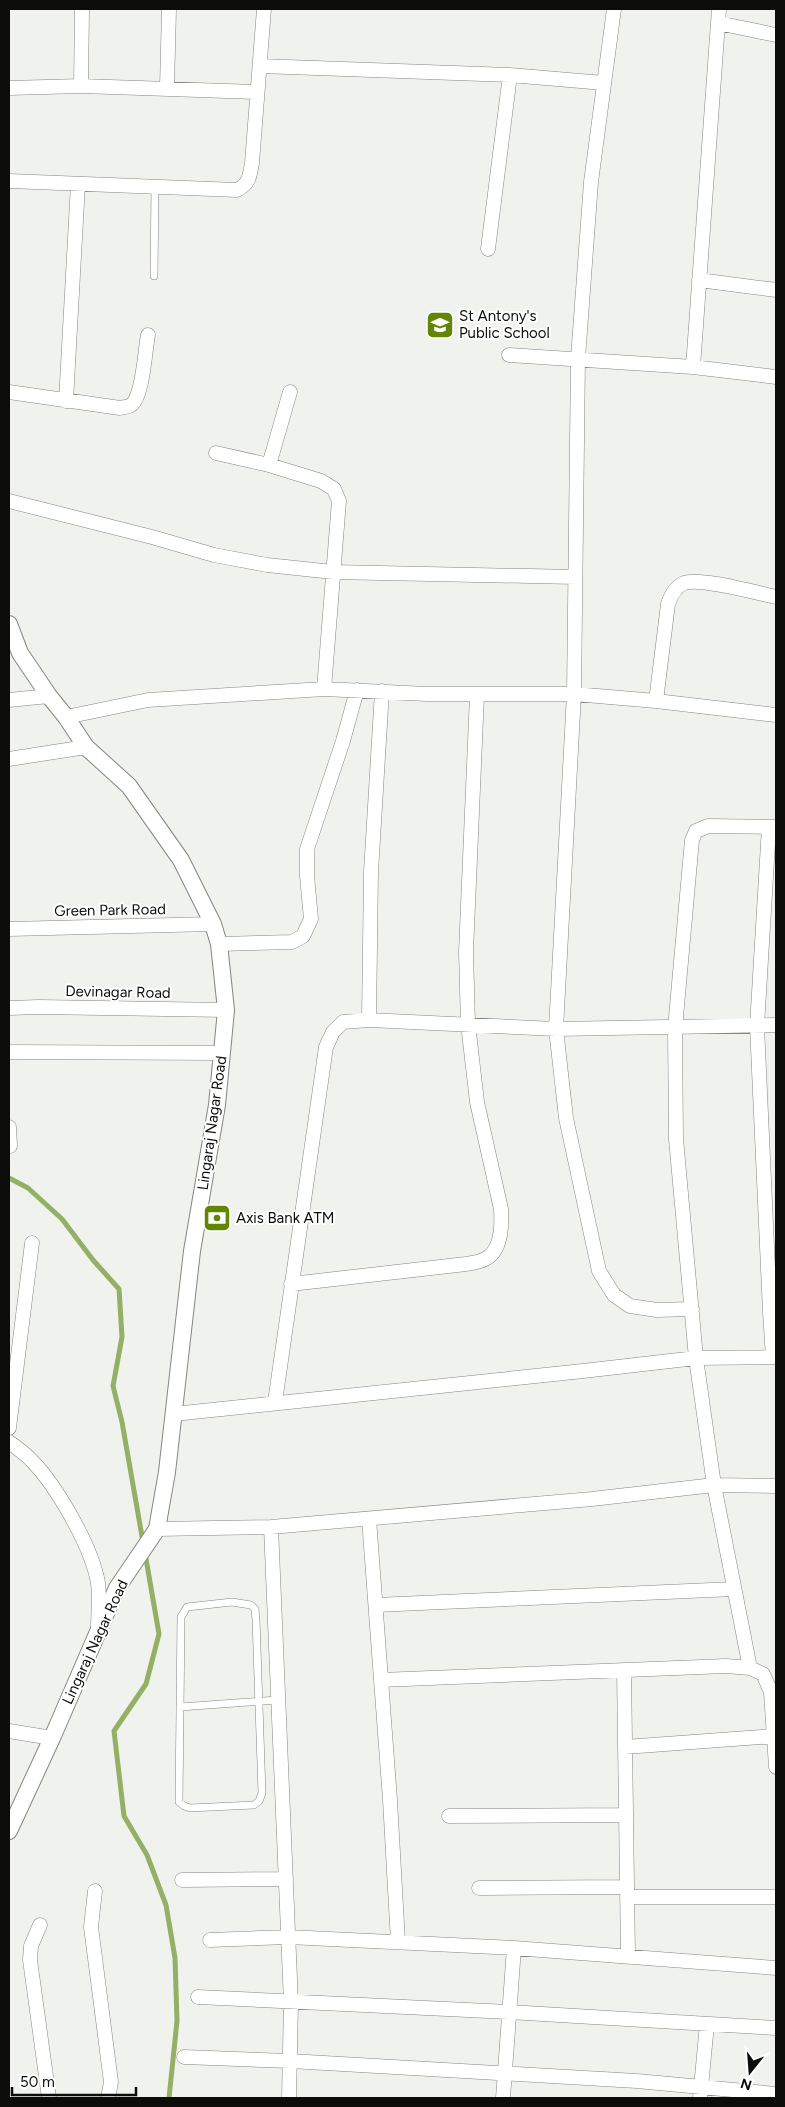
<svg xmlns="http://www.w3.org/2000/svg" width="785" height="2107" viewBox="0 0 785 2107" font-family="Figtree,sans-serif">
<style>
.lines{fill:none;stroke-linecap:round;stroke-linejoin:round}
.stream{stroke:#94b066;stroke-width:5}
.service-casing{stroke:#848681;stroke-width:8}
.minor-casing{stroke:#848681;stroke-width:15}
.tertiary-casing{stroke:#848681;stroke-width:18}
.service{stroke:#fff;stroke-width:7}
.minor{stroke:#fff;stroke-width:14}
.tertiary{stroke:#fff;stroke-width:16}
.labels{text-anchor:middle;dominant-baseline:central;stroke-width:4;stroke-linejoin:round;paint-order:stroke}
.poi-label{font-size:15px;fill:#0c0d0b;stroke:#fff;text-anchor:start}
.street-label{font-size:15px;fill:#0c0d0b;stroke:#fff}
</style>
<rect width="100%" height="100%" fill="#f0f3ed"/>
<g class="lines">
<path class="stream" d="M9,1178l19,10 34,31 31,41 26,29 3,48 -9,49 9,36 21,120
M145,1553l14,81 -13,50 -32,47 10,85 23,39 19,50 9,53 2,63 -8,77"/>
<g class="service-casing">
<path id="service" d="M154,276l1,-89
M232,1602l19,3 4,4 1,11 6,173 -3,8 -5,4 -64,3 -6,-2 -5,-4 2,-185 6,-10z
M180,1707l97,-7"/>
</g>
<g class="minor-casing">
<path id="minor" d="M614,9l-23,173 -13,176 -4,336 -18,335 10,89 33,153 15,24 16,11 27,4 35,-1
M718,23l58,12
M260,66l250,9 94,8
M81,86l1,-77
M9,88l72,-2 176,6
M167,88l2,-79
M9,181l228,9c12,-6 13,-14 15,-27l12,-154
M488,249l22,-174
M699,280l77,10
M509,355l184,12 26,-358
M693,367l83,10
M9,392l111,16c3,-1 9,-1 11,-3 12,-8 14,-55 17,-70
M66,401l12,-217
M216,453l53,12 52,16 13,8 5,12 -15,188
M269,465l21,-73
M9,501l143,36 62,18 53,10 66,7 242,5
M9,700l40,-4
M656,701l12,-97c3,-9 7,-17 16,-21 16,-6 73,10 92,14
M66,717l82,-17 176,-11 103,5h147l82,7 120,14
M9,759l77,-12
M769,827l-12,199 13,286 3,45
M9,929l204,-5
M219,944l73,-2 11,-6 8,-17 -4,-43v-27l36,-108 14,-51
M9,1008l30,-1 187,3
M369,1020l2,-148 11,-181
M9,1052l213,1
M9,1127l1,19
M291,1284l175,-20c6,-1 14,-2 19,-5 17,-8 17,-34 16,-50l-24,-107 -9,-78 -2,-72 11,-257
M275,1402l51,-355 7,-15 10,-10 26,-2 187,9 220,-4
M174,1414l409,-43 113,-13 80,-1
M9,1428l23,-185
M9,1442c8,6 17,12 24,20 24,25 59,85 65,121 2,15 0,31 0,46
M369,1519l21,281 8,142
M271,1527l20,476 -2,95
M157,1529l114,-2 321,-28 122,-14 62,1
M376,1605l358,-16
M750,1668l-36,-183 -18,-127 -20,-219 -1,-111 17,-188 4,-9 12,-5 68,1
M624,1670l4,286
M381,1680l345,-14 24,2 13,6 8,18 5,75
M9,1731l43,7
M625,1747l149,-11
M449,1816l177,-1
M182,1880l104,-1
M479,1888l148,-1
M95,1891l-4,36 20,155 -3,16
M627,1897h149
M40,1925l-9,21 -1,14 19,138
M210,1940l78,-3 226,11 262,20
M198,1997l311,15 267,16
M184,2057l106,4 347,20 139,13
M503,2098l11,-150
M700,2098l7,-74"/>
</g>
<g class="tertiary-casing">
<path id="tertiary" d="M9,624l11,29 29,43 17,21 20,30 43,39 52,74 32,64 6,20 7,66 -9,95 -25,146 -25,221 -10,57 -40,59 -65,150 -43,93"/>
</g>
<use href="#service" class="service"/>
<use href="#minor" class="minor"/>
<use href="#tertiary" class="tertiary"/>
</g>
<defs>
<g id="school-square" transform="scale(1.4375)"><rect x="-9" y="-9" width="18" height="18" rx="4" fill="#628504" stroke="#fff"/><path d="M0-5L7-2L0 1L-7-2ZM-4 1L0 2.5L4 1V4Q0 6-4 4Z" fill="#fff"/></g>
<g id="bank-square" transform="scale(1.4375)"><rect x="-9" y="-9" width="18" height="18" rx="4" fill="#628504" stroke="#fff"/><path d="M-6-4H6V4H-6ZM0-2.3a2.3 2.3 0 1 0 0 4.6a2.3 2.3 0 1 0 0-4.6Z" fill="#fff"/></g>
</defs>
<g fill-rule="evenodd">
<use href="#school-square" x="440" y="325"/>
<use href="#bank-square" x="217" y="1218"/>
</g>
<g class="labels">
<g class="poi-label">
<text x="459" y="316">St Antony's<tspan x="459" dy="17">Public School</tspan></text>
<text x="236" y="1218">Axis Bank ATM</text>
</g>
<g class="street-label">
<text transform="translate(110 910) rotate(-1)">Green Park Road</text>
<text transform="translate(118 992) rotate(1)">Devinagar Road</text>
<text transform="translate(212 1123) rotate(-82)">Lingaraj Nagar Road</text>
<text transform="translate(95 1642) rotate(-65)">Lingaraj Nagar Road</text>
</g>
</g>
<rect width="785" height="2107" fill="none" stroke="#0c0d0b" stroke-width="20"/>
<g transform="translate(750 2072) rotate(197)" stroke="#ffffff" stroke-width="4" paint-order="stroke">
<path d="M0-4L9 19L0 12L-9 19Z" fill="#0c0d0b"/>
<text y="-8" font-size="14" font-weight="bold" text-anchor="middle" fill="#0c0d0b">N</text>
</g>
<path d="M12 2087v8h124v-8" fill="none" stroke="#0c0d0b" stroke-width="2.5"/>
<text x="20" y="2087" font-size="15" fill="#0c0d0b" stroke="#ffffff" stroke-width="4" paint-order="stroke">50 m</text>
</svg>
